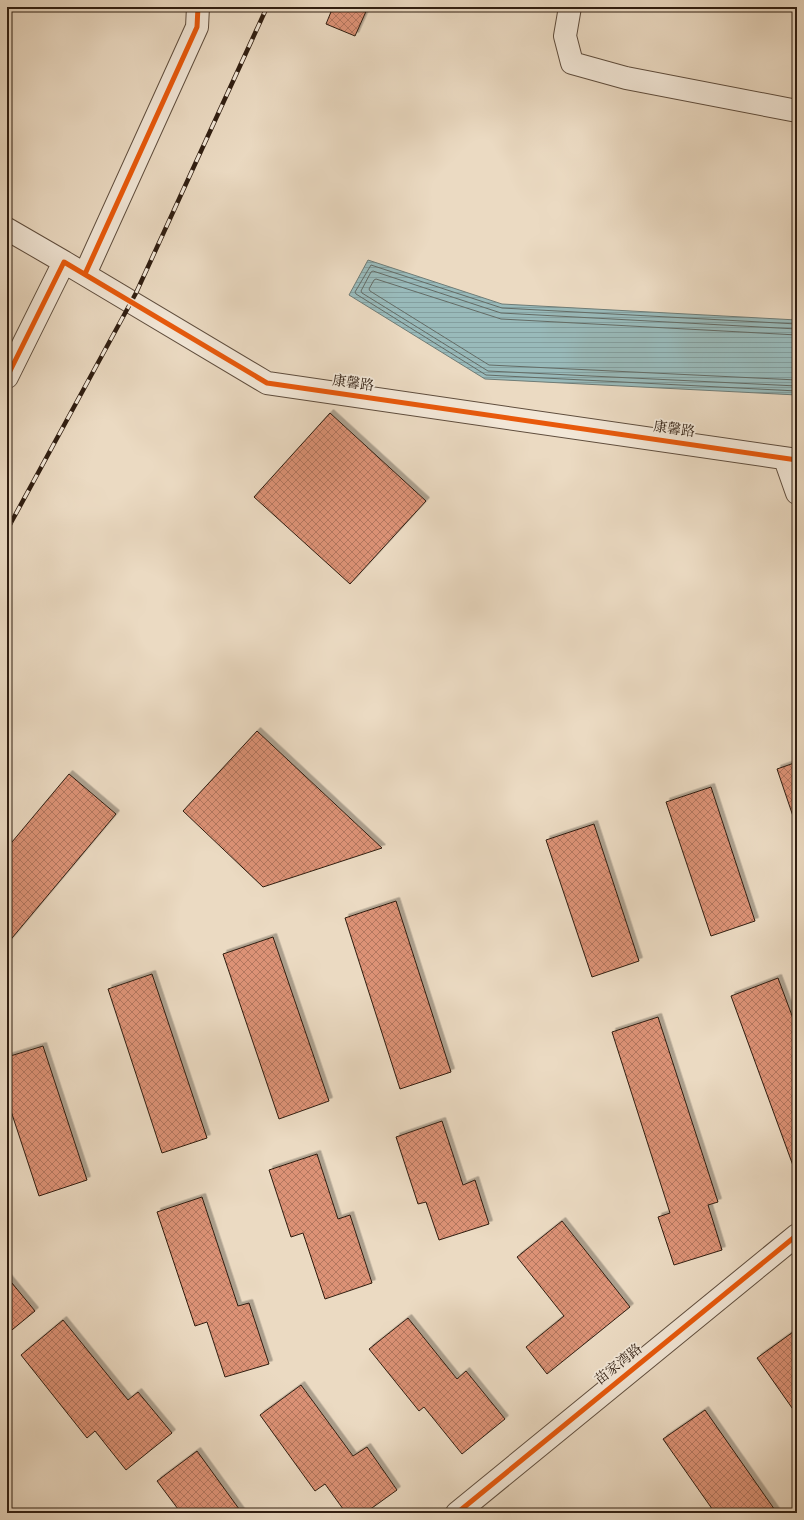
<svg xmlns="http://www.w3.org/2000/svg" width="804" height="1520" viewBox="0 0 804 1520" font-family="Vollkorn,'Noto Serif SC',serif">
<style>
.water{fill:url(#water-rules);stroke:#6f7c76}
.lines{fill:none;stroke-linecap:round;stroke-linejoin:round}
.shore{stroke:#646c66;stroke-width:1}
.building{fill:url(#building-cross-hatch);stroke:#301e11;filter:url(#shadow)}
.minor-casing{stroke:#5f4d3d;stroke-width:24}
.minor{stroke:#f2e7d7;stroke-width:22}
.rail-casing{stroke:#301e11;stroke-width:4.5}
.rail{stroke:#f2e7d7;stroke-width:3;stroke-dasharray:9;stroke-linecap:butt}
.cycleway-casing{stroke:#f2e7d7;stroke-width:8}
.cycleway{stroke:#e8590c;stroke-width:5}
.labels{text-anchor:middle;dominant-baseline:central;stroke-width:3.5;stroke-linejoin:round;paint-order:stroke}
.street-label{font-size:14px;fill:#301e11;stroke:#f2e7d7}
</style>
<defs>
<pattern id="water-rules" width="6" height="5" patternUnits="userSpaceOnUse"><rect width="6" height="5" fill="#99baba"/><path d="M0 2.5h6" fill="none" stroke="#849f9f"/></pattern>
<pattern id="building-cross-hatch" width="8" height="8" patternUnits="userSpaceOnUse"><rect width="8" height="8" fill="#dc9276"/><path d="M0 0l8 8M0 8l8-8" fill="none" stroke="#b3775f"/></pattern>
<filter id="shadow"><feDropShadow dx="3.5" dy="-3.5" stdDeviation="0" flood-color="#0004"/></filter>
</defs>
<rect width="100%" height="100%" fill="#ebdac2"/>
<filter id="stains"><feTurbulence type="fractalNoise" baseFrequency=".005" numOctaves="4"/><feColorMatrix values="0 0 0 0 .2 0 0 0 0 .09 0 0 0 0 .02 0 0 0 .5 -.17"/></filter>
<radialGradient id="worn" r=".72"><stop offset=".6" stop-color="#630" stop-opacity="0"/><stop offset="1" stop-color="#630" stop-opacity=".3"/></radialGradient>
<path class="water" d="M368,260l134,44 295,16v75l-312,-16 -136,-84z"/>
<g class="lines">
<path class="shore" d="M797,324l-295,-16 -131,-43 -16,27 1,2 130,81 311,16
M797,329l-296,-16 -128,-42 -2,1 -10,19 1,2 126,78 309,15
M797,335l-296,-16 -125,-40 -2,1 -5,9 1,2 119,74 308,15"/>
</g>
<path class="building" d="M333,7h35l-13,29 -29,-12z
M330,413l96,88 -76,83 -96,-87z
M257,731l125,117 -119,39 -80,-76z
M797,762v66l-20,-59z
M69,774l47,40 -109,130v-96z
M711,787l44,134 -44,15 -45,-134z
M594,824l45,137 -47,16 -46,-137z
M396,901l55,171 -51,17 -55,-171z
M273,937l56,164 -50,18 -56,-165z
M152,974l55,164 -45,15 -54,-164z
M778,978l19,51v142h-2l-64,-175z
M658,1017l60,185 -10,3 14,45 -48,15 -16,-48 12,-4 -58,-181z
M43,1046l44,134 -48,16 -32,-97v-42z
M442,1121l21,64 12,-5 14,44 -50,16 -13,-38 -8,2 -22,-67z
M317,1154l21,65 12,-4 22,68 -47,16 -22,-66 -12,4 -22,-67z
M202,1197l36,109 11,-3 20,61 -44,13 -18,-55 -12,4 -38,-114z
M562,1221l68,86 -83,67 -21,-27 38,-31 -47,-59z
M7,1277l28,34 -28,23z
M408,1318l49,61 9,-8 39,48 -43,35 -38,-47 -5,4 -50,-62z
M63,1320l65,80 10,-8 34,41 -46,37 -31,-39 -8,7 -66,-83z
M793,1332l4,5v78l-40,-57z
M301,1385l52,71 14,-9 30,43 -32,23h-19l-21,-29 -10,7 -55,-76z
M705,1410l72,103h-62l-52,-74z
M197,1451l45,62h-61l-24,-32z"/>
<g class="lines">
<g class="minor-casing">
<path id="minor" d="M570,7l-5,29 7,27 54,15 171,33
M7,229l57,33
M85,274l112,-247 1,-20
M7,377l57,-115 203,121 530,77
M785,459l12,34
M457,1513l340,-278"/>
</g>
<use href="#minor" class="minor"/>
<g class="rail-casing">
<path id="rail" d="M7,530l129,-237 131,-286"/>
</g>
<use href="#rail" class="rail"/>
<g class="cycleway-casing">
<path id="cycleway" d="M85,274l112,-247 1,-20
M7,377l57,-115 203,121 530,77
M457,1513l340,-278"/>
</g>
<use href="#cycleway" class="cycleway"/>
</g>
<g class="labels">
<g class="street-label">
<text transform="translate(353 384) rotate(8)">康馨路</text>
<text transform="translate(674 430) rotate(8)">康馨路</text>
<text transform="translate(619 1365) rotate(-39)">苗家湾路</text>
</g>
</g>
<rect width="804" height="1520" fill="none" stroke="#ebdac2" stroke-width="24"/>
<rect x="8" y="8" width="788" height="1504" fill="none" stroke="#301e11" stroke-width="2"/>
<rect x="12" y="12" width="780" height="1496" fill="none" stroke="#301e11"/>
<rect width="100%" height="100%" filter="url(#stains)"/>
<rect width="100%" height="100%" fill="url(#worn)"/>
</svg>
